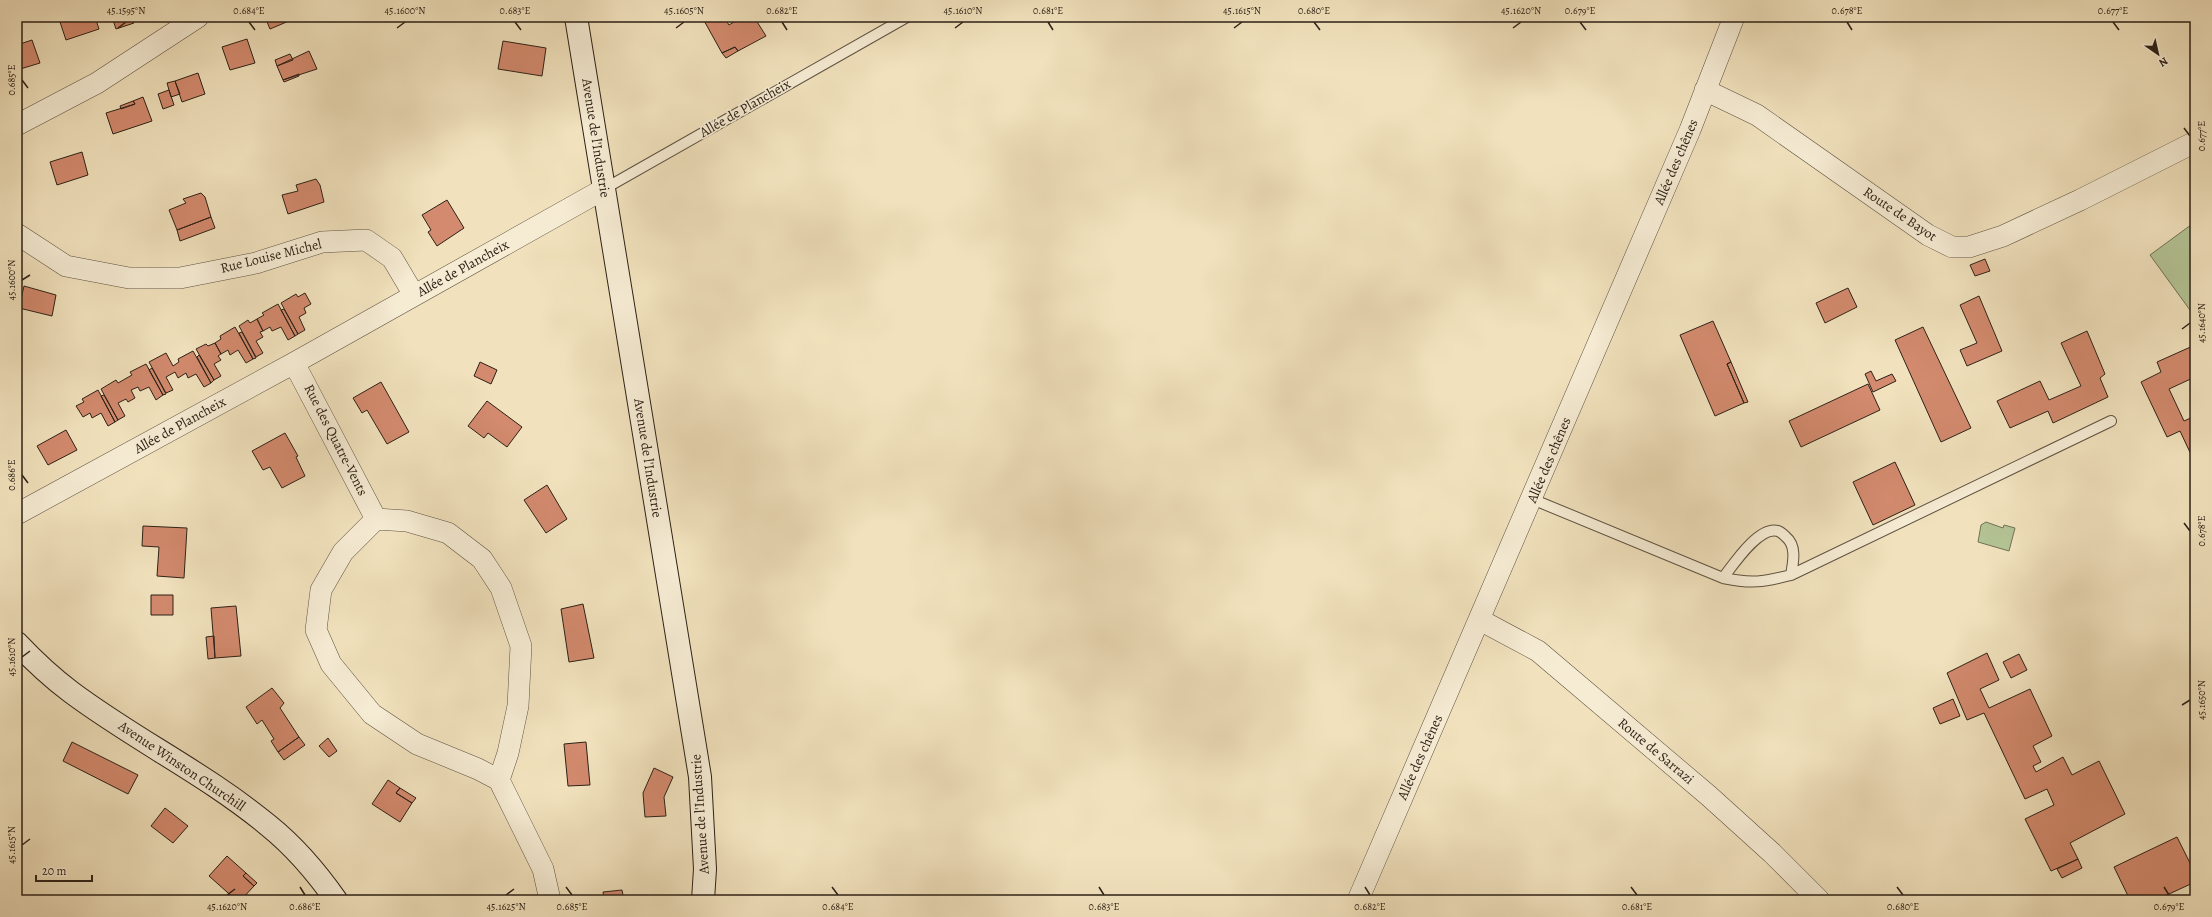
<svg xmlns="http://www.w3.org/2000/svg" width="2212" height="917" viewBox="0 0 2212 917" font-family="Alegreya,serif">
<style>
.green{fill:#b4c495;stroke:#707256}
.building{fill:#d38a6e;stroke:#2d2116}
.lines{fill:none;stroke-linecap:round;stroke-linejoin:round}
.lane-casing{stroke:#5e5140;stroke-width:12}
.street-casing{stroke:#5e5140;stroke-width:22}
.secondary-casing{stroke:#2d2116;stroke-width:24}
.lane{stroke:#f6ecd4;stroke-width:10}
.street{stroke:#f6ecd4;stroke-width:21}
.secondary{stroke:#f6ecd4;stroke-width:22}
.ticks{fill:none;stroke:#2d2116;stroke-width:1.5}
.labels{text-anchor:middle;dominant-baseline:central;stroke-width:3.5;stroke-linejoin:round;paint-order:stroke}
.street-label{font-size:14px;fill:#2d2116;stroke:#f6ecd4}
.neatline{fill:none;stroke:#2d2116;stroke-width:1.5}
.ticks-label{font-size:10px;text-anchor:middle;fill:#2d2116}
</style>
<rect width="100%" height="100%" fill="#f1e2bd"/>
<filter id="stains"><feTurbulence type="fractalNoise" baseFrequency=".005" numOctaves="4"/><feColorMatrix values="0 0 0 0 .2 0 0 0 0 .09 0 0 0 0 .02 0 0 0 .5 -.17"/></filter>
<radialGradient id="worn" r=".72"><stop offset=".6" stop-color="#630" stop-opacity="0"/><stop offset="1" stop-color="#630" stop-opacity=".3"/></radialGradient>
<path class="green" d="M2195,222v95l-45,-62z
M1986,522l17,6 1,-3 11,3 -6,23 -31,-9 3,-17z"/>
<path class="building" d="M64,17h31l4,12 -33,11 -7,-21z
M112,17h22v6l-18,6z
M265,17h30l1,1 -26,11z
M702,17h22l5,8 13,-8h12l12,19 -28,15 -3,-4 -13,6z
M247,39l8,24 -25,7 -8,-23z
M32,40l8,23 -23,7v-25z
M503,41l43,7 -4,28 -44,-7z
M735,47l3,4 -12,7 -4,-5z
M309,51l8,18 -34,11 -6,-14z
M290,54l3,6 -16,6 -2,-6z
M198,73l7,21 -23,8 -7,-21z
M299,74v2l-15,6 -1,-2z
M175,81l5,13 -9,3 -4,-14z
M169,90l5,15 -11,4 -5,-15z
M143,97l9,24 -39,13 -7,-21 29,-9 -2,-3z
M133,101l2,3 -14,5 -1,-3z
M82,152l6,23 -31,10 -7,-23z
M316,179l4,6 4,17 -36,12 -6,-19 16,-4 -2,-6z
M201,193l4,4 6,20 -34,13 -8,-20 17,-7 -3,-4z
M447,200l17,28 -27,18 -9,-14 3,-2 -9,-15z
M211,217l4,11 -35,13 -3,-11z
M1985,259l5,12 -15,5 -5,-11z
M24,286l32,9 -4,21 -33,-8z
M1848,288l9,19 -32,16 -9,-20z
M305,293l6,11 -7,4 2,5 -7,4 6,13 -7,4 -17,-31 15,-9 2,3z
M1979,296l23,55 -35,15 -7,-16 17,-7 -17,-38z
M278,304l17,32 -7,4 -7,-13 -9,4 -2,-4 -7,4 -6,-12 7,-4 -2,-2z
M284,309l14,25 -3,2 -14,-26z
M257,319l6,12 -3,1 3,5 -7,4 7,12 -7,4 -17,-31 9,-6 2,3z
M1713,321l18,41 -4,2 17,39 -29,13 -35,-81z
M235,327l18,32 -7,4 -8,-13 -8,5 -2,-5 -7,4 -6,-11 6,-4 -1,-3z
M1923,327l48,101 -30,14 -46,-102z
M2087,331l18,43 -5,4 8,19 -55,26 -5,-12 -38,17 -13,-27 43,-20 9,19 32,-14 -20,-43z
M242,332l14,26 -3,1 -14,-26z
M215,343l6,11 -3,2 3,4 -7,4 7,12 -7,4 -18,-31 10,-5 2,2z
M2195,345v32l-26,12 15,32 11,-5v47l-15,-32 -13,6 -26,-55 20,-10 -4,-10z
M193,351l18,32 -7,4 -8,-13 -8,4 -2,-5 -8,5 -3,-6 -9,5 7,13 -7,3 -17,-31 17,-9 7,13 6,-4 -1,-3z
M199,355l15,25 -3,3 -14,-26z
M480,362l17,8 -6,14 -17,-8z
M1731,362l17,40 -4,1 -17,-39z
M146,364l17,31 -7,5 -7,-13 -9,4 -2,-4 -7,3 4,8 -7,4 -2,-3 -8,4 7,13 -7,4 -17,-31 15,-9 2,3 14,-8 -2,-3z
M152,368l14,26 -3,1 -14,-25z
M1871,371l5,10 16,-7 4,7 -23,11 -8,-18z
M381,382l28,50 -22,12 -20,-34 -5,3 -9,-15z
M1868,384l12,26 -79,37 -12,-26z
M98,390l17,32 -7,4 -7,-13 -9,5 -2,-5 -7,4 -7,-11 8,-4 -2,-3z
M104,395l14,25 -3,2 -14,-26z
M487,401l35,26 -15,20 -19,-14 -4,5 -16,-12z
M66,430l11,20 -29,15 -11,-19z
M285,433l13,23 -2,1 9,19 -23,12 -12,-21 -7,3 -11,-19z
M1895,462l20,43 -42,20 -20,-43z
M547,485l20,34 -21,14 -22,-33z
M143,526l44,2 -3,50 -27,-2 2,-29 -17,-1z
M151,595h22v20h-22z
M583,604l11,54 -25,4 -8,-53z
M236,606l5,50 -26,2 -4,-50z
M214,636l1,22 -7,1 -2,-22z
M1987,653l12,27 -19,9 9,19 41,-19 22,47 -19,10 8,16 -8,4 3,6 27,-15 9,18 27,-14 26,53 -55,29 8,16 -27,12 -26,-52 29,-14 -7,-16 -22,10 -41,-86 -17,7 -20,-47z
M2019,654l8,16 -16,8 -8,-16z
M272,688l12,15 -4,5 19,29 -21,15 -7,-11 3,-2 -12,-19 -5,4 -11,-17z
M1953,699l7,17 -20,8 -7,-16z
M299,737l6,8 -21,15 -6,-8z
M328,738l9,13 -8,6 -10,-11z
M72,742l66,33 -10,19 -65,-33z
M586,742l4,43 -22,1 -4,-42z
M654,768l19,9 -9,20 2,19 -21,1 -2,-24z
M388,780l12,8 -4,5 16,10 -12,19 -28,-18z
M400,788l16,10 -4,5 -16,-10z
M165,808l23,18 -15,17 -22,-17z
M2177,837l18,36v9l-39,18h-26l-16,-33z
M227,856l19,17 -3,3 11,10 -13,14h-5l-27,-24z
M2078,859l4,9 -20,10 -5,-9z
M246,873l11,10 -3,3 -11,-10z
M622,890l2,10h-20l-1,-8z
M261,895l5,5h-10z"/>
<g class="lines">
<g class="lane-casing">
<path id="lane" d="M604,189l303,-172
M1532,499l191,79c29,6 40,4 68,-3l320,-154
M1723,578c10,-13 36,-53 55,-47 3,1 6,4 8,6 11,9 7,26 5,38"/>
</g>
<g class="street-casing">
<path id="street" d="M1705,90l52,25 171,120 24,12h17l34,-11 77,-36 115,-58
M17,125l80,-42 101,-66
M17,234l49,32 63,12h51l76,-15 66,-21 44,-2 26,18 22,37
M294,363l82,156 -33,33 -22,38 -5,40 15,34 41,50 45,30 61,25 21,11
M17,514l277,-151 310,-174
M376,519l31,2 41,12 34,26 19,29 20,58 -3,60 -10,47 -9,27 44,89 7,31
M1480,620l58,31 171,145 63,57 47,47
M1358,900l332,-770 44,-113"/>
</g>
<g class="secondary-casing">
<path id="secondary" d="M576,17l124,760 5,92 -2,31
M17,643c17,18 34,34 54,49 64,48 137,83 198,134 26,21 48,47 67,74"/>
</g>
<use href="#lane" class="lane"/>
<use href="#street" class="street"/>
<use href="#secondary" class="secondary"/>
</g>
<path class="ticks" d="M249,22l6,8M515,22l6,8M782,22l5,8M1048,22l5,8M1314,22l6,8M1580,22l6,8M1847,22l5,8M2113,22l6,8M118,28l8,-6M397,28l8,-6M676,28l8,-6M955,28l8,-6M1234,28l8,-6M1513,28l8,-6M22,80l6,8M2184,128l6,8M22,280l8,-5M2182,329l8,-6M22,475l6,8M2184,523l6,8M22,657l8,-6M2182,705l8,-5M22,845l8,-6M300,887l5,8M566,887l6,8M832,887l6,8M1099,887l5,8M1365,887l5,8M1631,887l6,8M1897,887l6,8M2164,887l5,8M227,895l8,-6M506,895l8,-6"/>
<g class="labels">
<g class="street-label">
<text transform="translate(745 108) rotate(-30)">Allée de Plancheix</text>
<text transform="translate(596 138) rotate(81)">Avenue de l'Industrie</text>
<text transform="translate(1676 162) rotate(-67)">Allée des chênes</text>
<text transform="translate(1900 214) rotate(34)">Route de Bayot</text>
<text transform="translate(271 256) rotate(-14)">Rue Louise Michel</text>
<text transform="translate(463 268) rotate(-29)">Allée de Plancheix</text>
<text transform="translate(180 425) rotate(-29)">Allée de Plancheix</text>
<text transform="translate(336 440) rotate(63)">Rue des Quatre-Vents</text>
<text transform="translate(648 458) rotate(81)">Avenue de l'Industrie</text>
<text transform="translate(1549 460) rotate(-67)">Allée des chênes</text>
<text transform="translate(1656 751) rotate(40)">Route de Sarrazi</text>
<text transform="translate(1420 757) rotate(-66)">Allée des chênes</text>
<text transform="translate(182 766) rotate(34)">Avenue Winston Churchill</text>
<text transform="translate(700 814) rotate(-94)">Avenue de l'Industrie</text>
</g>
</g>
<rect width="2212" height="917" fill="none" stroke="#f1e2bd" stroke-width="44"/>
<g transform="translate(2158 54) rotate(146)" stroke="#f6ecd4" stroke-width="3" paint-order="stroke">
<path d="M0-3L7 15L0 10L-7 15Z" fill="#2d2116"/>
<text y="-6" font-size="11" font-weight="bold" text-anchor="middle" fill="#2d2116">N</text>
</g>
<path d="M36 875v6h56v-6" fill="none" stroke="#2d2116" stroke-width="2"/>
<text x="42" y="875" font-size="12" fill="#2d2116" stroke="#f6ecd4" stroke-width="3" paint-order="stroke">20 m</text>
<rect x="22" y="22" width="2168" height="873" class="neatline"/>
<g class="ticks-label">
<text x="126" y="14">45.1595°N</text>
<text x="249" y="14">0.684°E</text>
<text x="405" y="14">45.1600°N</text>
<text x="515" y="14">0.683°E</text>
<text x="684" y="14">45.1605°N</text>
<text x="782" y="14">0.682°E</text>
<text x="963" y="14">45.1610°N</text>
<text x="1048" y="14">0.681°E</text>
<text x="1242" y="14">45.1615°N</text>
<text x="1314" y="14">0.680°E</text>
<text x="1521" y="14">45.1620°N</text>
<text x="1580" y="14">0.679°E</text>
<text x="1847" y="14">0.678°E</text>
<text x="2113" y="14">0.677°E</text>
<text transform="translate(11 80) rotate(-90)" y="4">0.685°E</text>
<text transform="translate(2201 136) rotate(-90)" y="4">0.677°E</text>
<text transform="translate(11 280) rotate(-90)" y="4">45.1600°N</text>
<text transform="translate(2201 323) rotate(-90)" y="4">45.1640°N</text>
<text transform="translate(11 475) rotate(-90)" y="4">0.686°E</text>
<text transform="translate(2201 531) rotate(-90)" y="4">0.678°E</text>
<text transform="translate(11 657) rotate(-90)" y="4">45.1610°N</text>
<text transform="translate(2201 700) rotate(-90)" y="4">45.1650°N</text>
<text transform="translate(11 845) rotate(-90)" y="4">45.1615°N</text>
<text x="227" y="910">45.1620°N</text>
<text x="305" y="910">0.686°E</text>
<text x="506" y="910">45.1625°N</text>
<text x="572" y="910">0.685°E</text>
<text x="838" y="910">0.684°E</text>
<text x="1104" y="910">0.683°E</text>
<text x="1370" y="910">0.682°E</text>
<text x="1637" y="910">0.681°E</text>
<text x="1903" y="910">0.680°E</text>
<text x="2169" y="910">0.679°E</text>
</g>
<rect width="100%" height="100%" filter="url(#stains)"/>
<rect width="100%" height="100%" fill="url(#worn)"/>
</svg>
